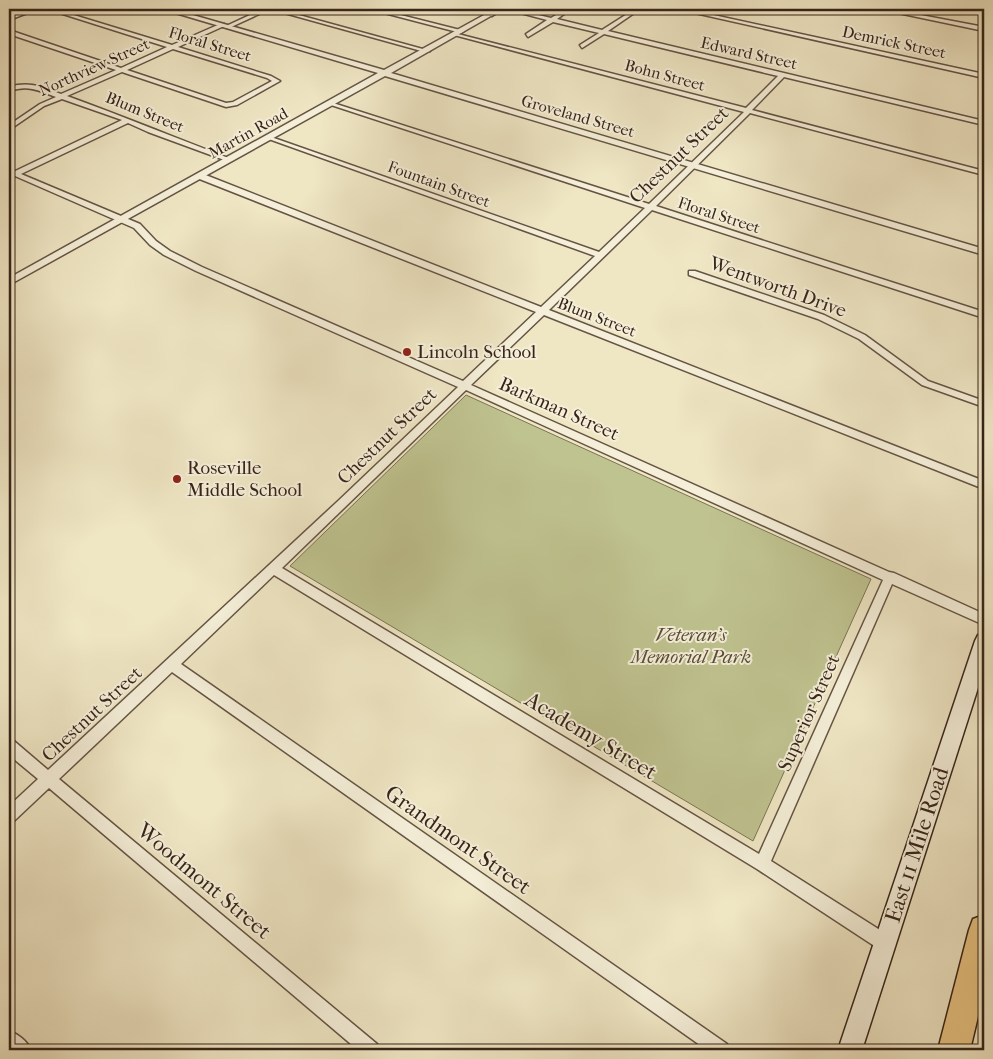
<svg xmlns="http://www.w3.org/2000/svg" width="993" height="1059" viewBox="0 0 993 1059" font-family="'IM FELL French Canon',serif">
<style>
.green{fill:#bfc390;stroke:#7b7454}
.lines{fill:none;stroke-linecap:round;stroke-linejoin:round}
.minor-casing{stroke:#655444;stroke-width:3}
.tertiary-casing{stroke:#655444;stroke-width:3}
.secondary-casing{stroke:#372419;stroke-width:3}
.motorway-casing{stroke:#372419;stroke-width:3}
.minor{fill:#f5efd9;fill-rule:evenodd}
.tertiary{fill:#f5efd9;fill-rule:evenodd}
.secondary{fill:#f5efd9;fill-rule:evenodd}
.motorway{fill:#e8c382;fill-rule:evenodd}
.poi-dot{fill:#8f2418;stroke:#f5efd9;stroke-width:2}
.labels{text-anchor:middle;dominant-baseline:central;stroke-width:4;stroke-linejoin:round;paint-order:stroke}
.far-street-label{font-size:16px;fill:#372419;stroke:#f5efd9}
.street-label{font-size:19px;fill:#372419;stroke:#f5efd9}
.poi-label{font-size:19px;fill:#372419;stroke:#f5efd9;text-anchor:start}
.park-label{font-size:19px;font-style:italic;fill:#594c37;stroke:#f5efd9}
.near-street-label{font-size:22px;fill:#372419;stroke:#f5efd9}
</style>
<rect width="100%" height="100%" fill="#efe6c4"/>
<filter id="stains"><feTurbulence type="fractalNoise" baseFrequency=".004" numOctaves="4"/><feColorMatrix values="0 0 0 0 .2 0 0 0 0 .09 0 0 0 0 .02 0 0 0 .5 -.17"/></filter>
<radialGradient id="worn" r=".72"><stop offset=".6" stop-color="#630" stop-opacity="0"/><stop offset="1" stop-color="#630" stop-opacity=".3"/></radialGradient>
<path class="green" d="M466,395l405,184 -118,262 -463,-275z"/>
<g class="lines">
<g class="minor-casing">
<path id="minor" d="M31,9h7l-29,11v-4z
M47,9h7l118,36 48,-21h4v2l-46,21 93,29 9,5 -43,24 -11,2 -104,-35 -55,24c55,20 109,42 164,63v2h-4l-79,-29 -20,-9 -107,51 119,50 16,17 14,10 32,16 261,114 73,-69 -339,-134v-4h6l338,133 54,-51 -329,-118 5,-1 328,115 46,-44 -317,-104 5,-1 316,101 95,-92 -290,-77v-2l292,75 32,-32 -174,-42 -22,14 -2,-3 19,-12 -46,-11 -25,15 -2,-3 21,-14 -42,-11h8l38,9 15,-9h5l-14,10 45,11 33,-21h5l-32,22 376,90v4l-200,-48 -32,33 232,61v4l-234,-62 -94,93 328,106v6l-332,-108 -103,100 435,171v8l-440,-174 -73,70 418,187 5,1 90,41v11l-92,-41 -121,277 120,76 2,6 -2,6 -6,2 -6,-2 -122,-80 -483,-294 -93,89 546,380 3,6h-23l-535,-378 -113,107 318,265 3,6h-22l-309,-262 -35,33 -5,2v-17l29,-27 -29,-24v-15l5,1 34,29 289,-268 121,-115 -262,-116 -32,-16 -14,-10 -16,-17 -119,-52 -6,2v-4l113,-54 -60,-21 -18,7 -35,24v-5l31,-21 16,-7c-19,-7 -27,-12 -47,-6v-4c21,-6 32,0 52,7l55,-24 -107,-36v-4l112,38 46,-21zM173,49l94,29 5,3 -39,21 -7,1 -99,-33zM466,390l417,190 -124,274 -477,-286z
M263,9h14l153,42 -5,1 -155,-43 -41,19 -5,-1z
M369,9h8l87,22 -3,2z
M470,9h8l17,5 -3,2z
M677,9h9l298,65v4z
M770,9h7l-3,2z
M879,9h10l95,18v4z
M689,271h6l129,44 41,20 63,46 56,20v6l-62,-22 -63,-46 -41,-20 -129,-44z
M9,1031c9,3 18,10 22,19h-22z"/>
</g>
<g class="tertiary-casing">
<path id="tertiary" d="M162,9h10l212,61 111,-61h8l-112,64 593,176v6l-599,-179 -376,209v-7l369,-205z"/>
</g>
<g class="secondary-casing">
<path id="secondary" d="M984,633v36l-122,381h-24l137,-409 3,-6z"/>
</g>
<g class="motorway-casing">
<path id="motorway" d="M984,915v76l-14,59h-32l31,-120 4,-11z"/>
</g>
<use href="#minor" class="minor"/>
<use href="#tertiary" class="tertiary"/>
<use href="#secondary" class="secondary"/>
<use href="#motorway" class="motorway"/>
</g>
<g class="poi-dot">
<circle cx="407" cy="352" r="5"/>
<circle cx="177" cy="479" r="5"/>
</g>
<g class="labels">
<g class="far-street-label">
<text transform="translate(894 42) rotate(12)">Demrick Street</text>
<text transform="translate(210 44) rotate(17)">Floral Street</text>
<text transform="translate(749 53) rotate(13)">Edward Street</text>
<text transform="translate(94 67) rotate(-24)">Northview Street</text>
<text transform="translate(665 75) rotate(15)">Bohn Street</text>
<text transform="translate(145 112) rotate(22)">Blum Street</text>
<text transform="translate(578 116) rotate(16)">Groveland Street</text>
<text transform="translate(248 133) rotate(-29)">Martin Road</text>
<text transform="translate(439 184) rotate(20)">Fountain Street</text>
<text transform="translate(719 215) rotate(18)">Floral Street</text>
<text transform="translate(597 317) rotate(21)">Blum Street</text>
</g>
<g class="street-label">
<text transform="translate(679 155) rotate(-44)">Chestnut Street</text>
<text transform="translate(778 287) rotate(20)">Wentworth Drive</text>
<text transform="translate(559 409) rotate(24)">Barkman Street</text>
<text transform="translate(387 436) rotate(-44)">Chestnut Street</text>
<text transform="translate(809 713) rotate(-66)">Superior Street</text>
<text transform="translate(92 714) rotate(-43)">Chestnut Street</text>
</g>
<g class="poi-label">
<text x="417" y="352">Lincoln School</text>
<text x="187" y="468">Roseville<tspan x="187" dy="22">Middle School</tspan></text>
</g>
<g class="park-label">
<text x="691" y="635">Veteran's<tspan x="691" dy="22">Memorial Park</tspan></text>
</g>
<g class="near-street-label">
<text transform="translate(591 736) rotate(31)">Academy Street</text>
<text transform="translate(458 840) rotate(35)">Grandmont Street</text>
<text transform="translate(917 845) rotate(-72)">East 11 Mile Road</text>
<text transform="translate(204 881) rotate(40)">Woodmont Street</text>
</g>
</g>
<rect width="993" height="1059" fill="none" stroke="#efe6c4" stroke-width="30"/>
<rect x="10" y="10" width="973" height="1039" fill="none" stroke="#372419" stroke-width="2.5"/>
<rect x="15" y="15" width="963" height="1029" fill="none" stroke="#372419"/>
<rect width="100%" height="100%" filter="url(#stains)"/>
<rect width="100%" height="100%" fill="url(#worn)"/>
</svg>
